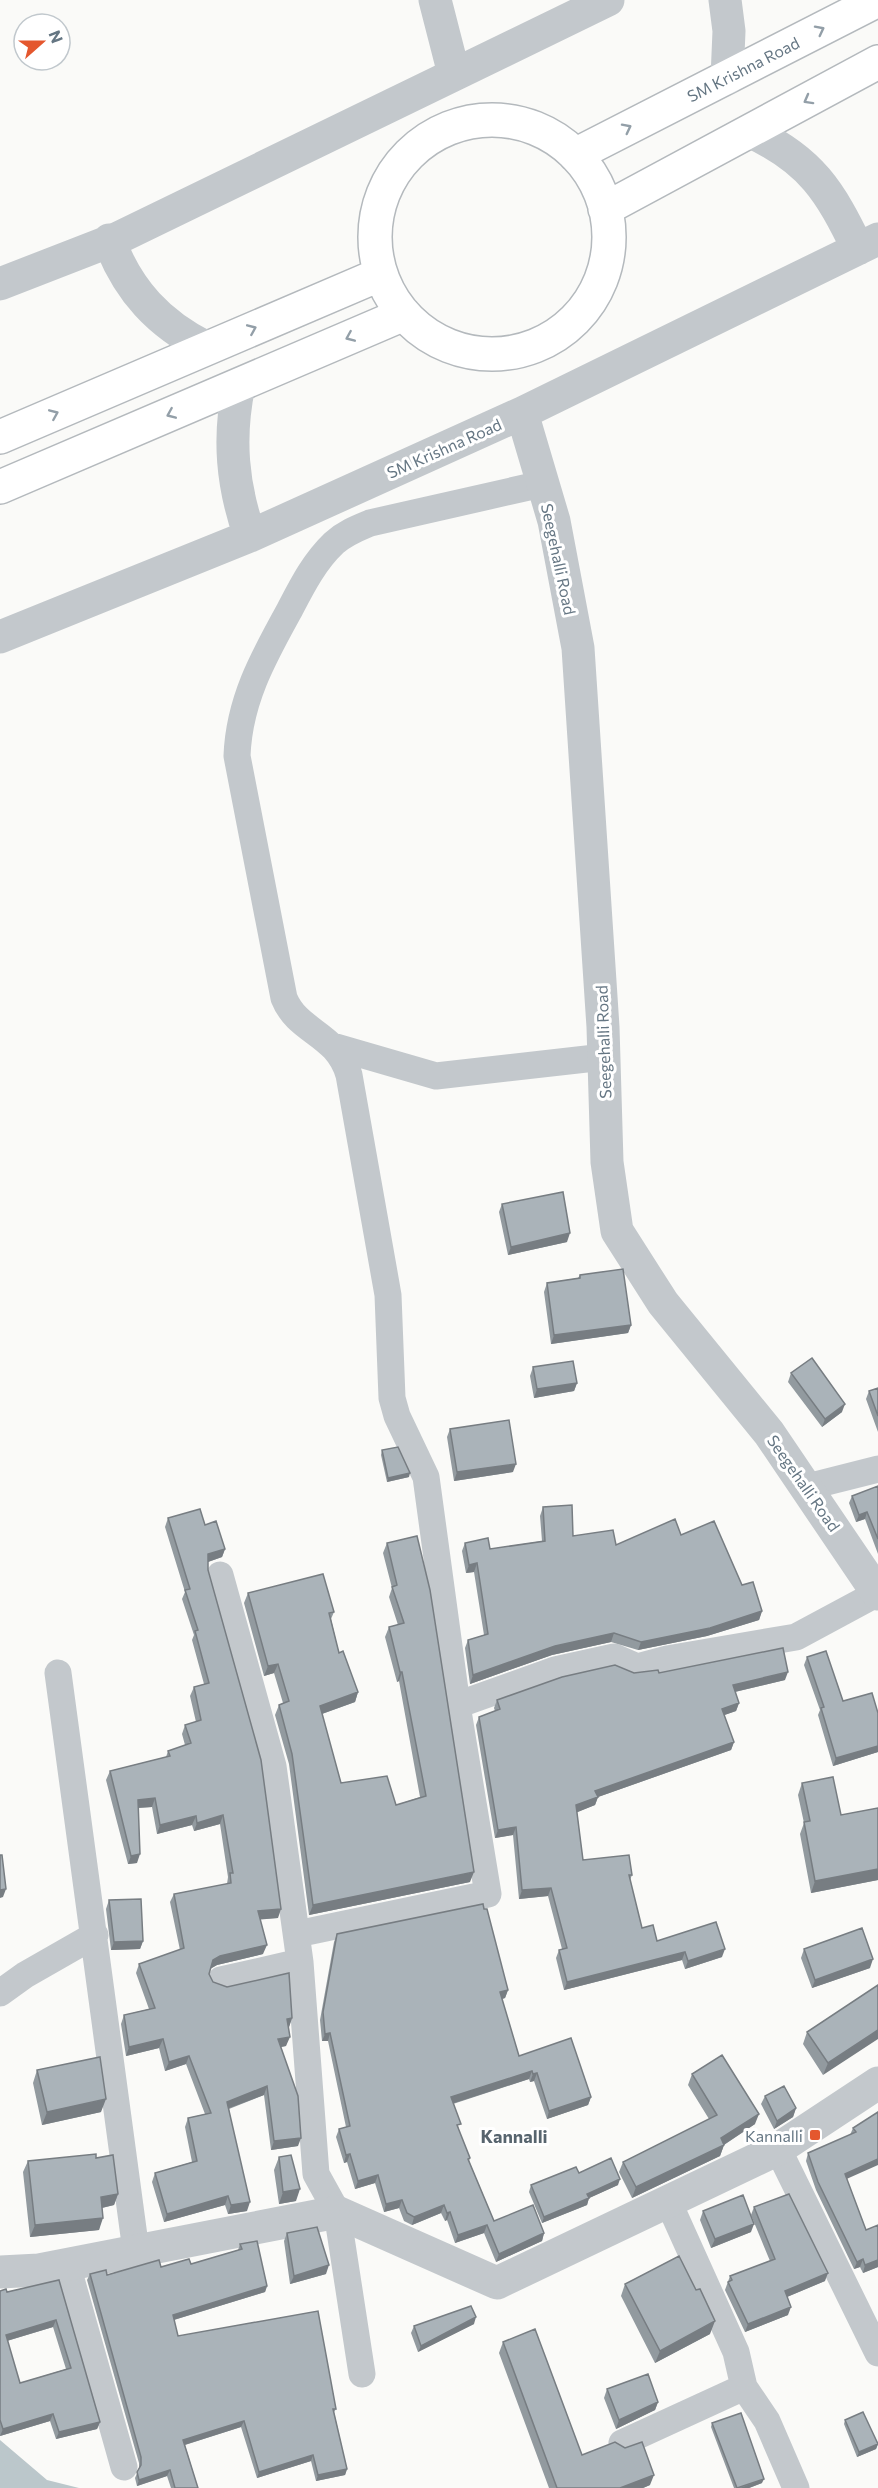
<svg xmlns="http://www.w3.org/2000/svg" width="878" height="2488" viewBox="0 0 878 2488" font-family="Commissioner,sans-serif">
<style>
.water{fill:#bbc7cb}
.lines{fill:none;stroke-linecap:round;stroke-linejoin:round}
.trunk-casing{stroke:#b4b9bd;stroke-width:36}
.minor{stroke:#c3c8cc;stroke-width:27}
.tertiary{stroke:#c3c8cc;stroke-width:33}
.trunk{stroke:#fff;stroke-width:33}
.wall{fill:#929a9f;fill-rule:evenodd}
.shaded-wall{fill:#777d82}
.building{fill:#aab3b9;stroke:#777d82;stroke-width:1.5;fill-rule:evenodd}
.oneway{stroke:#939fa8}
.poi-dot{fill:#e4572e;stroke:#fff;stroke-width:2}
.labels{text-anchor:middle;dominant-baseline:central;stroke-width:6;stroke-linejoin:round;paint-order:stroke}
.street-label{font-size:16px;fill:#657683;stroke:#fff}
.poi-label{font-size:16px;fill:#657683;stroke:#fff;text-anchor:end}
.neighbourhood-label{font-size:18px;font-weight:bold;fill:#57646e;stroke:#fff}
</style>
<rect width="100%" height="100%" fill="#fafaf8"/>
<path class="water" d="M0,2440l47,40 32,8h-79z"/>
<g class="lines">
<g class="trunk-casing">
<path id="trunk" d="M375 237a117 117 0 1 1 234 0a117 117 0 1 1-234 0Z
M575,155l303,-155
M605,209l273,-147
M0,437l381,-163
M0,487l404,-173"/>
</g>
<path class="minor" d="M336,1047l100,29 168,-19
M807,1487l71,-18
M220,1575l53,191 27,196 16,212 21,38 25,162
M58,1673l78,578
M457,1705l98,-35 59,-13 23,10 30,-8 129,-22 82,-44
M297,1934l191,-40 -31,-189 -31,-228 -29,-61 -5,-18 -4,-103 -39,-220c-12,-42 -51,-42 -65,-77l-47,-242c2,-55 26,-98 52,-145 13,-25 25,-49 45,-68 11,-10 24,-15 36,-20l172,-39
M221,1980l79,-18
M0,1993l25,-18 70,-40
M778,2149l100,204
M668,2201l68,151 8,35 23,34 29,67
M67,2265l57,202
M622,2443l122,-56"/>
<path class="tertiary" d="M435,0l19,74
M725,0l4,31 -2,47
M751,132c60,28 79,59 107,117
M109,240c19,51 50,84 98,108
M0,284l118,-46 490,-238
M239,385c-11,53 -7,100 11,151
M522,413l32,108 24,127 25,379 4,135 10,69 46,72 106,130 109,161
M0,637l250,-101 272,-123 356,-174
M0,2272l39,-2 298,-58 160,71 281,-134 100,-66"/>
<use href="#trunk" class="trunk"/>
</g>
<path class="wall" d="M502,1204l65,38 -59,13 -9,-43z
M580,1275l51,50 -3,8 -77,11 -7,-52 3,-9 31,-5z
M533,1367l44,16 -3,8 -40,7 -4,-22z
M791,1373l51,39 -20,15 -34,-45z
M878,1388v44l-12,-33 3,-8z
M450,1429l63,43 -59,9 -7,-44z
M382,1450l27,27 -22,5 -6,-27z
M878,1486v68l-13,-35 -9,3 -7,-19 3,-7z
M543,1507l30,29 43,9 65,-10 61,50 20,26 -3,9 -52,16 -69,14 -27,-8 -59,13 -82,29 -5,-36 3,-8 16,-5 -10,-63 -8,1 -4,-22 3,-8 25,6 52,-8 -2,-25z
M168,1518l37,7 20,24 -3,8 -14,5v8l70,348 -18,1 3,35 -46,11 -7,4 -1,5 4,8 79,36 -3,9h-1l-2,19 -5,1 17,99 -27,4 -7,-55 -35,14 18,102 -19,3 -3,-9 -61,17 -12,-40 3,-9 37,-11 -7,-35 3,-9 17,-4 -19,-50 -21,7 -6,-23 -33,8 -5,-32 3,-9 25,-6 -13,-36 3,-9 41,-14 -10,-48 4,-8 53,-10 1,-7 -8,-53 -26,7 -2,-6 -35,9 -5,-27 -14,1 -1,55 -9,1 -22,-84 4,-9 56,-14 2,-6 17,-6 -3,-11 3,-9 11,-3 -6,-26 4,-9 10,-3 -12,-44 2,-5 -12,-36 3,-7 -20,-65z
M387,1543l83,339 -161,33 -20,-151 -14,-49 4,-10 4,-2 -9,-30 -10,3 -20,-73 4,-10 86,19 -3,7 8,34 19,39 -3,10 -33,12 19,69 55,22 24,-8 -21,-116 -2,1 -12,-45 4,-10 9,-2 -9,-28 3,-9 -9,-35z
M807,1657l36,44 35,12v39l-45,14 -15,-51 2,-5 -16,-45z
M634,1673h25l126,7 -50,12 4,11 -3,8 -12,4 10,27 -3,8 -133,47 -3,8 -18,7 6,48 49,15 -2,5 12,48 15,13 65,16 -37,12 -3,-9 -118,30 -8,-32 3,-8 3,-1 -14,-53 -29,3 -6,-64 -18,3 -19,-113 3,-8 16,-6 -1,-3 3,-8z
M802,1783l39,32 37,-7v72l-67,13 -11,-59 4,-11 -6,-28z
M109,1900l34,41 -3,8 -29,1 -5,-41z
M484,1909l24,81 -3,8 -3,1 17,57 72,41 -3,8 -41,14 -13,-38 -4,1 -1,-3 -76,25 6,26 11,28 -1,3 25,60 50,12 -2,8 -46,21 -12,-29 -29,10 -8,-23 -2,1 -4,-8 -29,12 -8,-4 -5,-13 -15,4 -9,-29 -20,6 -8,-27 -3,1 -8,-26 3,-8 7,-2 -18,-86h-6l-2,-21 14,-78 3,-8z
M804,1949l66,19 -58,20 -11,-30z
M878,1985l-55,90 -20,-31 4,-12z
M37,2070l64,42 -59,13 -9,-42z
M692,2074l63,50 -31,21 -4,11 -88,42 -13,-26 4,-10 86,-43 -21,-34z
M765,2096l31,12 -3,9 -19,12 -13,-25z
M878,2112l-31,67 19,51 12,-5v42l-15,6 -3,-6 -6,2 -38,-79 -10,-29 2,-8 42,-18 3,-7z
M279,2157l17,44 -17,3 -5,-34z
M96,2158l22,36 -4,11 -12,3 -3,22 -69,7 -7,-65 5,-11z
M579,2173l39,12 -29,13 -2,7 -45,18 -13,-31 2,-7z
M754,2207l71,74 -38,16 1,18 -43,17 -20,-42 5,-14 40,-15 -19,-46z
M703,2211l48,21 -40,16 -11,-28z
M287,2233l39,41 -36,10 -6,-43z
M240,2244l27,42 -2,6 -91,28 4,16 158,73 -2,3 13,57 -2,6 -29,6 -5,-20 -54,17 -16,-51 -56,18 13,43h-27l-4,-12 -30,10 -2,-8 4,-9v-6l-52,-183 3,-6 17,1 54,-8 30,-3 47,-14z
M59,2280l41,142 -3,7 -41,10 -6,-18 -50,15v-145l7,1zM53,2327l13,42 -46,14 -13,-42z
M625,2284l85,50 -55,29 -34,-67z
M474,2324l-56,28 -7,-19 3,-7z
M503,2342l79,113 68,30 -7,3h-94l-50,-135z
M607,2389l51,13 -3,8 -39,19 -12,-31z
M845,2420l33,24 -2,5 -19,8 -13,-33z
M712,2423l50,60 -13,5h-15l-23,-61z"/>
<path class="shaded-wall" d="M570,1233l-3,9 -59,13 3,-8z
M631,1325l-3,8 -77,11 3,-9z
M577,1383l-3,8 -40,7 3,-9z
M845,1404l-3,8 -20,15 3,-8z
M516,1464l-3,8 -59,9 3,-9z
M410,1473l-1,4 -22,5 1,-4z
M867,1512l-2,7 -9,3 3,-7z
M225,1549l-3,8 -17,6 3,-9z
M477,1563l-3,9 -8,1 3,-8z
M762,1611l-3,9 -52,16 -69,14 3,-8z
M614,1633l-3,9 -59,13 -82,29 3,-9 82,-29z
M278,1664l-4,9 -10,3 4,-10z
M400,1672h2l-3,9 -2,1z
M788,1672l-3,8 -55,13 3,-8z
M358,1692l-3,10 -39,14 4,-10z
M739,1703l-3,8 -17,6 3,-8z
M734,1742l-3,8 -133,47 -3,8 -22,9 3,-9 19,-14z
M878,1746v6l-45,14 3,-8z
M155,1798l-3,9 -17,1 3,-8z
M223,1815l-3,9 -26,7 3,-8z
M196,1816l-4,9 -35,9 3,-9z
M516,1827l-3,8 -18,3 3,-8z
M140,1854l-3,9 -9,1 3,-8z
M878,1869v11l-67,13 4,-12z
M474,1872l-4,10 -161,33 4,-10z
M551,1888l-3,8 -29,3 3,-9z
M6,1889l-3,8 -3,1v-8z
M281,1909l-3,9 -23,2 3,-9z
M143,1941l-3,8 -29,1 3,-8z
M267,1945l-4,9 -46,11 -7,4 3,-9 7,-4z
M725,1949l-3,8 -37,12 3,-8z
M685,1952l-3,8 -118,30 3,-8z
M873,1959l-3,9 -58,20 3,-8z
M508,1990l-3,8 -7,2 2,-8z
M292,2018l-3,9 -5,1 3,-9z
M878,2030v9l-55,36 5,-12z
M330,2033l-2,8h-6l3,-7z
M290,2037l-4,9 -11,2 3,-9z
M163,2039l-4,9 -33,8 3,-9z
M189,2056l-3,8 -21,7 4,-9z
M532,2071l-3,8 -81,26 3,-8z
M537,2073l-3,8 -4,1 3,-8z
M267,2086l-3,9 -40,15 3,-8z
M591,2097l-3,8 -41,14 2,-8z
M106,2099l-5,13 -59,13 5,-13z
M796,2108l-3,9 -19,12 3,-8z
M759,2114l-4,10 -36,24 5,-3 -4,11 -88,42 4,-11 85,-49z
M301,2138l-3,8 -27,4 3,-9z
M350,2154l-3,8 -3,1 2,-8z
M878,2159v6l-36,16 3,-7z
M378,2175l-3,8 -20,6 3,-8z
M620,2179l-2,6 -33,15 2,-6z
M300,2189l-4,12 -17,3 4,-12z
M118,2194l-4,11 -17,4 4,-12z
M228,2196l-3,9 -61,17 3,-8z
M589,2198l-2,7 -45,18 2,-6z
M402,2200l-3,8 -15,4 2,-8z
M250,2202l-3,9 -19,3 3,-9z
M444,2205l-3,8 -29,12 2,-8z
M450,2212l-3,8 -2,1 2,-8z
M103,2218l-4,12 -69,7 5,-12z
M754,2224l-3,8 -40,16 4,-9z
M487,2225l-3,8 -29,10 3,-8z
M544,2233l-2,8 -46,21 3,-8z
M863,2259l-3,8 -6,2 3,-7z
M878,2260v7l-15,6 2,-8z
M329,2265l-3,9 -36,10 4,-8z
M828,2273l-3,8 -43,18 3,-8z
M267,2286l-2,6 -95,29 3,-6z
M791,2307l-3,8 -43,17 3,-8z
M476,2317l-2,7 -56,28 3,-6z
M56,2320l-3,7 -50,15 3,-7z
M715,2321l-5,13 -55,29 5,-12z
M658,2402l-3,8 -39,19 3,-9z
M53,2414l-3,7 -50,15 3,-7z
M244,2421l-3,6 -60,19 2,-6z
M100,2422l-3,7 -41,10 3,-7z
M878,2444l-2,5 -19,8 2,-5z
M313,2455l-2,6 -54,17 2,-6z
M347,2469l-2,6 -29,6 2,-6z
M170,2470l-3,6 -30,10 2,-6z
M654,2475l-4,10 -7,3h-24z
M764,2479l-2,4 -13,5h-9z"/>
<path class="building" d="M563,1192l7,41 -59,14 -9,-43z
M623,1269l8,56 -77,10 -7,-52 33,-5v-3z
M812,1358l33,46 -20,15 -34,-46z
M573,1361l4,22 -40,6 -4,-22z
M878,1388v28l-9,-25z
M509,1420l7,44 -59,8 -7,-43z
M398,1447l12,26 -22,5 -6,-28z
M878,1486v53l-11,-27 -8,3 -7,-19z
M572,1505l1,31 40,-6 3,15 59,-26 6,16 33,-14 28,64 11,-3 9,29 -52,17 -69,14 -27,-9 -59,13 -82,29 -5,-35 20,-6 -11,-71 -8,2 -4,-22 23,-5 2,11 55,-8 -2,-34z
M200,1509l5,16 11,-4 9,28 -17,5v16l53,190 20,149 -23,2 9,34 -47,11 -7,4 -4,14 4,8 14,5 62,-14 3,45 -5,1 3,18 -12,2 20,57 3,42 -27,3 -7,-55 -40,16 23,100 -19,3 -3,-9 -61,18 -12,-41 42,-12 -9,-43 23,-5 -22,-57 -20,6 -6,-23 -34,8 -5,-32 31,-7 -16,-44 45,-16 -10,-54 57,-11 -1,-10h3l-10,-58 -26,8 -1,-7 -36,9 -5,-27 -17,2 2,54 -9,2 -21,-85 60,-15 -2,-5 23,-8 -6,-18 16,-5 -7,-33 15,-4 -14,-52 3,-1 -13,-40 5,-1 -22,-71z
M417,1536l13,54 44,282 -161,33 -21,-151 -13,-49 10,-4 -11,-37 -10,2 -20,-73 75,-19 11,38 -5,1 10,40 4,-2 15,41 -38,14 21,77 46,-7 9,29 30,-9 -24,-124h-2l-11,-45 15,-4 -12,-36 5,-2 -10,-42z
M783,1648l5,24 -55,13 6,18 -17,6 12,33 -139,49 3,6 -22,8 7,55 46,-5 3,20h-3l13,53 11,-3 4,16 59,-19 9,27 -37,12 -3,-9 -118,30 -8,-32 8,-2 -16,-60 -29,2 -6,-63 -18,3 -19,-113 21,-8 -3,-9 65,-23 53,-12 19,8 24,-3 1,3z
M826,1651l17,50 29,-8 6,20v33l-42,12 -15,-50 3,-1 -17,-50z
M833,1777l8,38 37,-7v61l-63,12 -11,-59 6,-1 -8,-38z
M0,1855h2l4,34 -6,1z
M141,1899l2,42 -29,1 -5,-42z
M483,1904l1,5h3l21,81 -8,2 19,64 52,-18 20,59 -42,14 -12,-38 -4,1 -1,-3 -81,26 10,27 -4,1 13,33 -2,1 26,62 39,-16 11,28 -45,21 -12,-29 -29,10 -8,-23 -3,1 -3,-8 -30,12 -7,-4 -5,-13 -16,4 -8,-29 -20,6 -8,-27 -4,1 -7,-26 11,-3 -20,-93 -5,1 -2,-22 14,-78z
M862,1928l11,31 -58,21 -11,-31z
M878,1985v45l-50,33 -21,-31z
M722,2055l37,59 -38,24 3,7 -88,42 -13,-25 94,-47 -25,-41z
M100,2057l6,42 -59,13 -10,-42z
M784,2086l12,22 -19,13 -12,-25z
M878,2112v47l-33,15 21,56 12,-5v35l-13,5 -2,-6 -6,3 -39,-80 -10,-29 48,-21 -3,-4z
M96,2154v4l17,-3 5,39 -17,3 2,21 -68,7 -7,-64z
M291,2155l9,34 -17,3 -4,-35z
M611,2158l9,21 -33,15 2,4 -45,19 -13,-32 45,-18 3,6z
M789,2194l39,79 -43,18 6,16 -43,17 -20,-42 4,-2 -2,-4 45,-17 -21,-52z
M743,2195l11,29 -39,15 -12,-28z
M317,2227l12,38 -35,11 -7,-43z
M257,2241l10,45 -94,29 5,21 140,-25 18,98h-3l14,60 -29,6 -5,-20 -54,17 -15,-51 -61,19 15,48h-23l-5,-18 -31,10 -2,-8 4,-7v-8l-51,-183 16,-4 1,5 52,-15 2,7 28,-8 2,5 51,-15 -2,-5z
M679,2256l17,34 4,-1 15,32 -55,30 -35,-67z
M59,2280l41,142 -41,10 -6,-18 -50,15 -3,-9v-129l6,-2 1,3zM56,2320l15,48 -51,15 -14,-48z
M471,2306l5,11 -55,29 -7,-20z
M535,2329l47,126 33,-13 10,6 17,-6 12,33 -34,13h-63l-54,-146z
M648,2374l10,28 -39,18 -12,-31z
M863,2412l15,32 -19,8 -14,-32z
M741,2413l23,66 -27,9 -25,-65z"/>
<defs><path id="oneway-chevron" d="M-2-3.5L2.5 0L-2 3.5" fill="none" stroke-width="1.6" stroke-linecap="round" stroke-linejoin="round" transform="scale(1.5)"/></defs>
<g class="oneway">
<use href="#oneway-chevron" transform="translate(820 30) rotate(-27)"/>
<use href="#oneway-chevron" transform="translate(808 100) rotate(151)"/>
<use href="#oneway-chevron" transform="translate(627 128) rotate(-27)"/>
<use href="#oneway-chevron" transform="translate(252 329) rotate(-23)"/>
<use href="#oneway-chevron" transform="translate(350 337) rotate(157)"/>
<use href="#oneway-chevron" transform="translate(54 414) rotate(-23)"/>
<use href="#oneway-chevron" transform="translate(171 414) rotate(157)"/>
</g>
<rect class="poi-dot" x="809" y="2129" width="12" height="12" rx="3"/>
<g class="labels">
<g class="street-label">
<text transform="translate(743 69) rotate(-27)">SM Krishna Road</text>
<text transform="translate(444 448) rotate(-24)">SM Krishna Road</text>
<text transform="translate(559 559) rotate(78)">Seegehalli Road</text>
<text transform="translate(603 1042) rotate(-92)">Seegehalli Road</text>
<text transform="translate(804 1483) rotate(55)">Seegehalli Road</text>
</g>
<g class="poi-label">
<text x="803" y="2135">Kannalli</text>
</g>
<g class="neighbourhood-label">
<text x="514" y="2136">Kannalli</text>
</g>
</g>
<g transform="translate(42 42) rotate(69)"><circle r="28" fill="#ffffff" stroke="#c1c8cd" stroke-width="1.5"/>
<path d="M0-4.5L10 22L0 15L-10 22Z" fill="#e4572e"/>
<text y="-9" font-size="16" font-weight="bold" text-anchor="middle" fill="#657683">N</text>
</g>
</svg>
